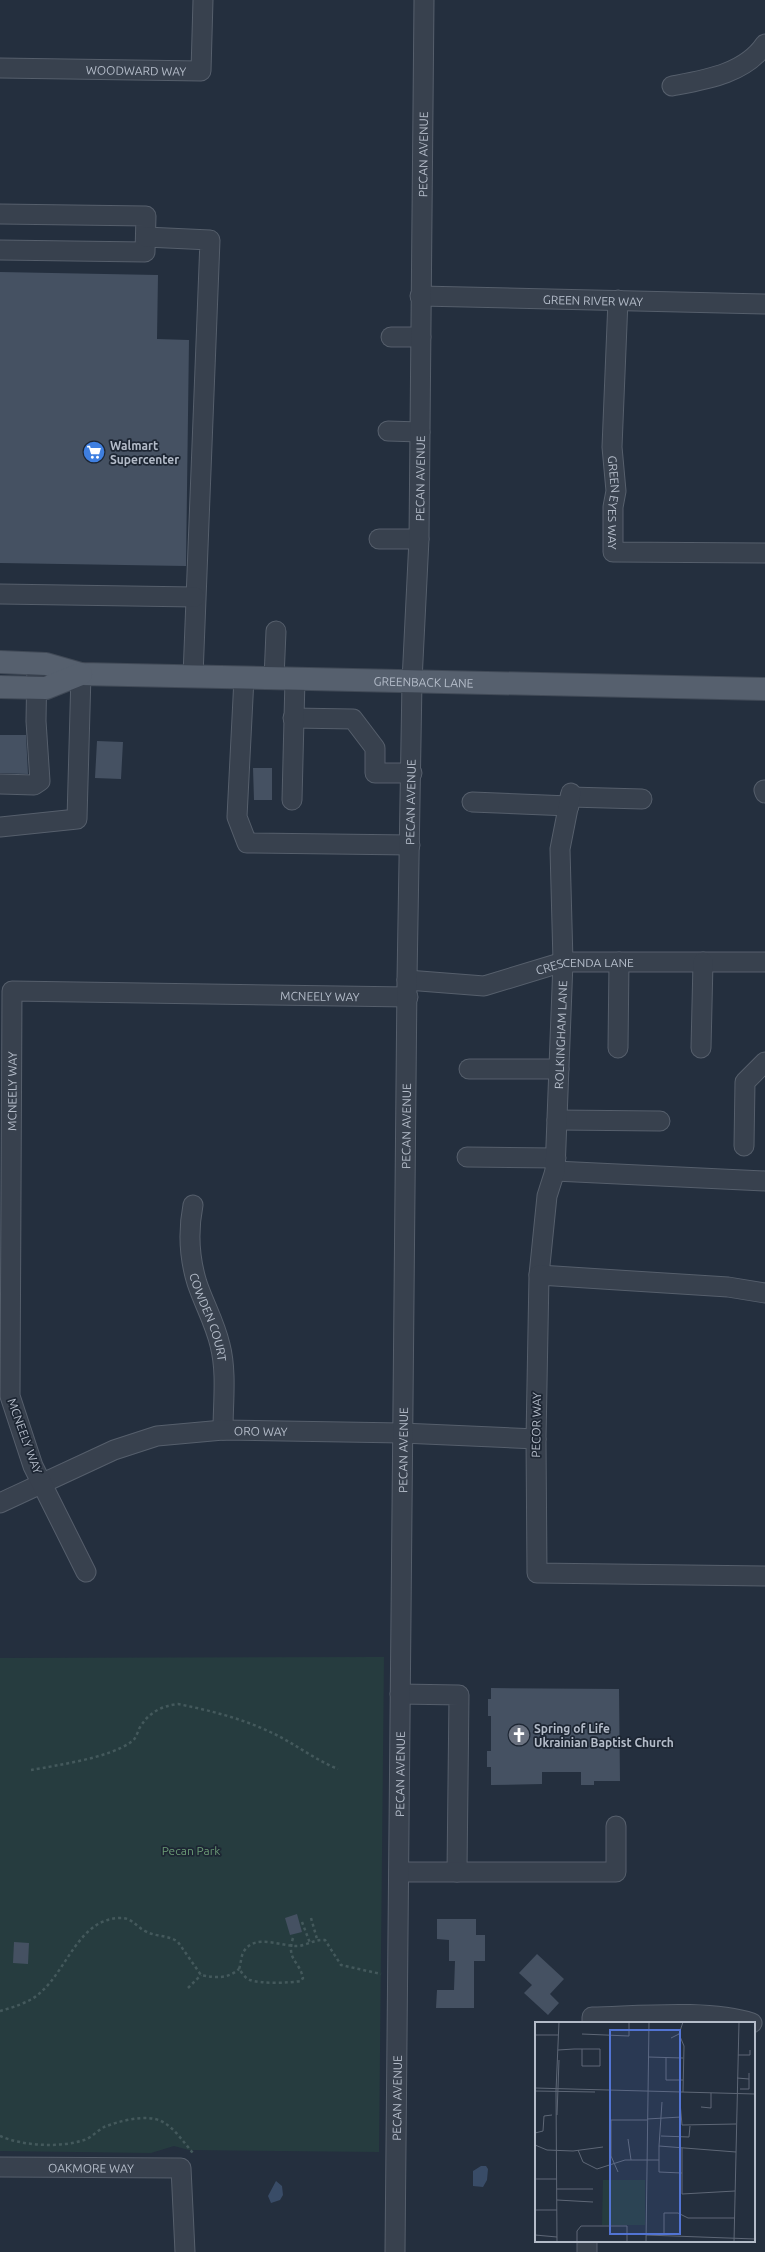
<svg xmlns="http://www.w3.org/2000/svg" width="765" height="2252" viewBox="0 0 765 2252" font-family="Ubuntu,sans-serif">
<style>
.green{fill:#263c3f}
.water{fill:#394c67}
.building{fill:#455162}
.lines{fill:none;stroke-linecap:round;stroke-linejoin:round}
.minor-casing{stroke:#565f6c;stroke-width:21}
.major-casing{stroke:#414a57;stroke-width:24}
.path{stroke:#44595c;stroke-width:2.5;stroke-dasharray:3 3;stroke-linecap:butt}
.minor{stroke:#38414e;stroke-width:19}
.major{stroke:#56606e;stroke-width:22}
.labels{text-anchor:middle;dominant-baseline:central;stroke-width:3.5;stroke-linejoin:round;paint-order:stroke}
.street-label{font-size:12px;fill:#b4bcc9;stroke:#1d2633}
.poi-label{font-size:12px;font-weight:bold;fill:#b4bcc9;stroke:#1d2633;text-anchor:start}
.park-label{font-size:12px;fill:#6b9a76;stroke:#1d2633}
.inset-road{fill:none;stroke:#5e6776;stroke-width:1}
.view{fill:#5274d3;fill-opacity:0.15;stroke:#5274d3;stroke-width:2}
.inset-edge{fill:none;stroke:#b4bcc9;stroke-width:2}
</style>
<rect width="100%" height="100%" fill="#242f3e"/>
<path class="green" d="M384,1657l-5,495 -190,-2 -15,-4 -23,7 -151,-2v-493z"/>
<path class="water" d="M481,2166h5l2,3 -1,11 -4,7 -10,-1v-15z
M276,2181l6,5 1,9 -3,5 -9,3 -3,-7z"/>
<path class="building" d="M0,272l158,3 -1,64 32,1 -3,226 -186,-3z
M0,735h26l2,39 -28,-1z
M97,741l26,1 -2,37 -26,-1z
M253,768h19v32h-18z
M491,1688l128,1 1,92h-26v4h-13v-13h-39v12l-51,1v-18h-4v-16h4v-35h-3v-17h3z
M297,1914l5,18 -12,3 -5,-17z
M437,1919h39v16h9v26h-11v47h-38l1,-18h17l1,-29h-6v-21l-12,-1z
M14,1942l15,1 -1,21 -15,-1z
M537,1954l27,25 -14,15 9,9 -11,12 -24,-22 8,-8 -13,-12z"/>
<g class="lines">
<g class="minor-casing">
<g id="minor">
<path id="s1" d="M0,68l201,3 2,-71"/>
<path d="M672,86c32,-6 73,-12 93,-42"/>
<path d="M0,214l146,2 -1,36 -145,-2"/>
<path d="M146,237l64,3 -17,436"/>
<path id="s2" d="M420,296l345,8"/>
<path id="s3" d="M618,300l-6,147 4,44 -3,16v45l152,1"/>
<path d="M391,337h30"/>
<path d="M388,431l32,1"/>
<path d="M379,539h40"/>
<path d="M0,594l195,3"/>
<path d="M244,678l-7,139 10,26 163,2"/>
<path d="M274,678l2,-47"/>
<path d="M293,718l60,1 22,29v25h37"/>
<path d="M0,784l34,1 6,-4 -4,-60 1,-58"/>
<path d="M764,790l1,3"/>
<path d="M570,797l72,2"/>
<path d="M292,800l3,-121"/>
<path d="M472,802l97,4"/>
<path d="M0,827l77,-8 4,-145"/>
<path id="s4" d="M407,980l77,6 79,-24h202"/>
<path d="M618,1048l1,-86"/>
<path d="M701,1048l2,-86"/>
<path d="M469,1069h90"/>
<path d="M557,1120l103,1"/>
<path d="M744,1146l1,-64 20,-20"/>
<path d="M467,1157l89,1"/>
<path d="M555,1171l210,10"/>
<path id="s5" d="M193,1205c-5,26 -4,52 4,78 7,21 18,40 23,62 7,27 3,58 3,85"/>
<path id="s6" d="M539,1275l8,-79 8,-25 8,-209 -3,-113 11,-56"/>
<path d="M765,1293l-37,-6 -189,-12 -3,164 1,134 228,3"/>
<path id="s7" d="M0,1503l114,-53 43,-14 66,-6 179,3 134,6"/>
<path id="s8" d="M86,1572l-53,-106 -23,-70 2,-405 396,6"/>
<path d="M400,1694l59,1 -2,177"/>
<path d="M399,1872h217v-46"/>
<path d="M592,2023v-6c46,-1 117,-8 160,6"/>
<path id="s9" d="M0,2167l181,1 4,84"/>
<path id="s10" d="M395,2252l12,-1272 5,-299 7,-142 5,-539"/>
<path d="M587,2252v-11"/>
</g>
</g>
<g class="major-casing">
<g id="major">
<path id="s11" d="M0,662l46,2 35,10 684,15"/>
<path d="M0,687l46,1 35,-14"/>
</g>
</g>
<path class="path" d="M31,1770c27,-5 78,-12 100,-28 4,-2 6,-8 8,-13 8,-15 21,-23 39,-25 30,6 62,14 90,27 25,11 45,28 70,38
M311,1918l6,21
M302,1922l8,21
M293,1938c-7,22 6,22 10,40l-2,3c-12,2 -40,3 -51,-1 -5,-2 -8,-7 -11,-11 2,-5 2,-14 5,-18 12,-18 38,-4 54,-5 10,-1 17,-7 27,-6l16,25 40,9
M188,1988l13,-13
M0,2011c14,-4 31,-9 41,-19 27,-24 38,-73 79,-74 12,-1 17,10 27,14 10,5 22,3 31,10l23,33c15,3 27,4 38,-6
M0,2136c23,10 60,12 84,4 7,-2 13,-9 20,-13 15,-6 42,-13 57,-6 13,6 23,22 32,32l-1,2"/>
<use href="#minor" class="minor"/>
<use href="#major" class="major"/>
</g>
<defs>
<g id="supermarket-disc" transform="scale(1.15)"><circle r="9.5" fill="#3f7fe0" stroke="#1d2633"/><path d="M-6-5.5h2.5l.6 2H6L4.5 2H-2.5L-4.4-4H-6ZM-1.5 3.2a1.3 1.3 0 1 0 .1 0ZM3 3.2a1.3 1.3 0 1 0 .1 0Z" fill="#fff"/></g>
<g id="church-disc" transform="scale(1.15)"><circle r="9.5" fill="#6b7280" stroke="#1d2633"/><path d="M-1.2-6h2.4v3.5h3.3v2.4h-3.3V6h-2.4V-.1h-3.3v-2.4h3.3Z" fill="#fff"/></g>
</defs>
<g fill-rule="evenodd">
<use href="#supermarket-disc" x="94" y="452"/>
<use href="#church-disc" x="519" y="1735"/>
</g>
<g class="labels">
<g class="street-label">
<text stroke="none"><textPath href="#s1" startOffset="136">WOODWARD WAY</textPath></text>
<text stroke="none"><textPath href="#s10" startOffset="2098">PECAN AVENUE</textPath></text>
<text stroke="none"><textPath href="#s2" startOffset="173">GREEN RIVER WAY</textPath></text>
<text stroke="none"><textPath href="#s10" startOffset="1774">PECAN AVENUE</textPath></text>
<text stroke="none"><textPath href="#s3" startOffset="203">GREEN EYES WAY</textPath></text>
<text stroke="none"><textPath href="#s11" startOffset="425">GREENBACK LANE</textPath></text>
<text stroke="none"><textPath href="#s10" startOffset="1450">PECAN AVENUE</textPath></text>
<text stroke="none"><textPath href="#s4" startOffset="181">CRESCENDA LANE</textPath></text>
<text stroke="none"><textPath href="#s8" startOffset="905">MCNEELY WAY</textPath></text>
<text stroke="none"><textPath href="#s6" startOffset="242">ROLKINGHAM LANE</textPath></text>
<text stroke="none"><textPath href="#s8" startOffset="497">MCNEELY WAY</textPath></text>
<text stroke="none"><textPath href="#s10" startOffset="1126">PECAN AVENUE</textPath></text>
<text stroke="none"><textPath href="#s5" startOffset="115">COWDEN COURT</textPath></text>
<text transform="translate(536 1425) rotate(-89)">PECOR WAY</text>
<text stroke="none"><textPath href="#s7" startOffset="275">ORO WAY</textPath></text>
<text transform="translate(25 1436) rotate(70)">MCNEELY WAY</text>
<text stroke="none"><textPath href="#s10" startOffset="802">PECAN AVENUE</textPath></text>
<text stroke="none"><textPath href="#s10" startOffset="478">PECAN AVENUE</textPath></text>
<text stroke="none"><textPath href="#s10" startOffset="154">PECAN AVENUE</textPath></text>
<text stroke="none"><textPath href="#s9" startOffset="91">OAKMORE WAY</textPath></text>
</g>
<g class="poi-label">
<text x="110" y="445">Walmart<tspan x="110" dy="14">Supercenter</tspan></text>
<text x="534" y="1728">Spring of Life<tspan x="534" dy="14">Ukrainian Baptist Church</tspan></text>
</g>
<g class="park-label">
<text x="191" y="1850">Pecan Park</text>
</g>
</g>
<g transform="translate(535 2022)">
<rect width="220" height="220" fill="#242f3e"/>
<path d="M68,158h42v45h-43z" fill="#263c3f"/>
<path class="inset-road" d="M47,12l47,2v-14M144,12l5,12 -1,46M0,13h23M136,16l8,-4 4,-12M23,28l16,-1h26v17h-18v-17M203,33h12v-5M113,35l35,1M131,35v23h17M202,56l12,1M0,66l220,6M205,67h9v-16M0,69l60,1M145,80l2,23 54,-1M166,85l10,1v-15M22,93l2,-55M112,97l34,-2M0,111l8,-2 1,-15 8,-1M126,114l28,1 1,-11M93,117l3,21M0,123l12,5 26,1 30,-4M124,124l3,-44M147,126v46l53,-3M43,128l5,12 14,7 28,-9h34M83,150l-7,-16v-36h36M147,151l-23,-1v-26l77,6M0,157h22M22,167h36M22,178l36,2M0,188h22M0,213l22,2M111,213l109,4M129,213v-22h14l10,5h47M22,220l-1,-151 3,-69M42,220v-11l4,-5h46v16M111,220l3,-220M199,220l5,-220"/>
<path class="view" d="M75,8h70v204h-70z"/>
<rect width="220" height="220" class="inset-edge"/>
</g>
</svg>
